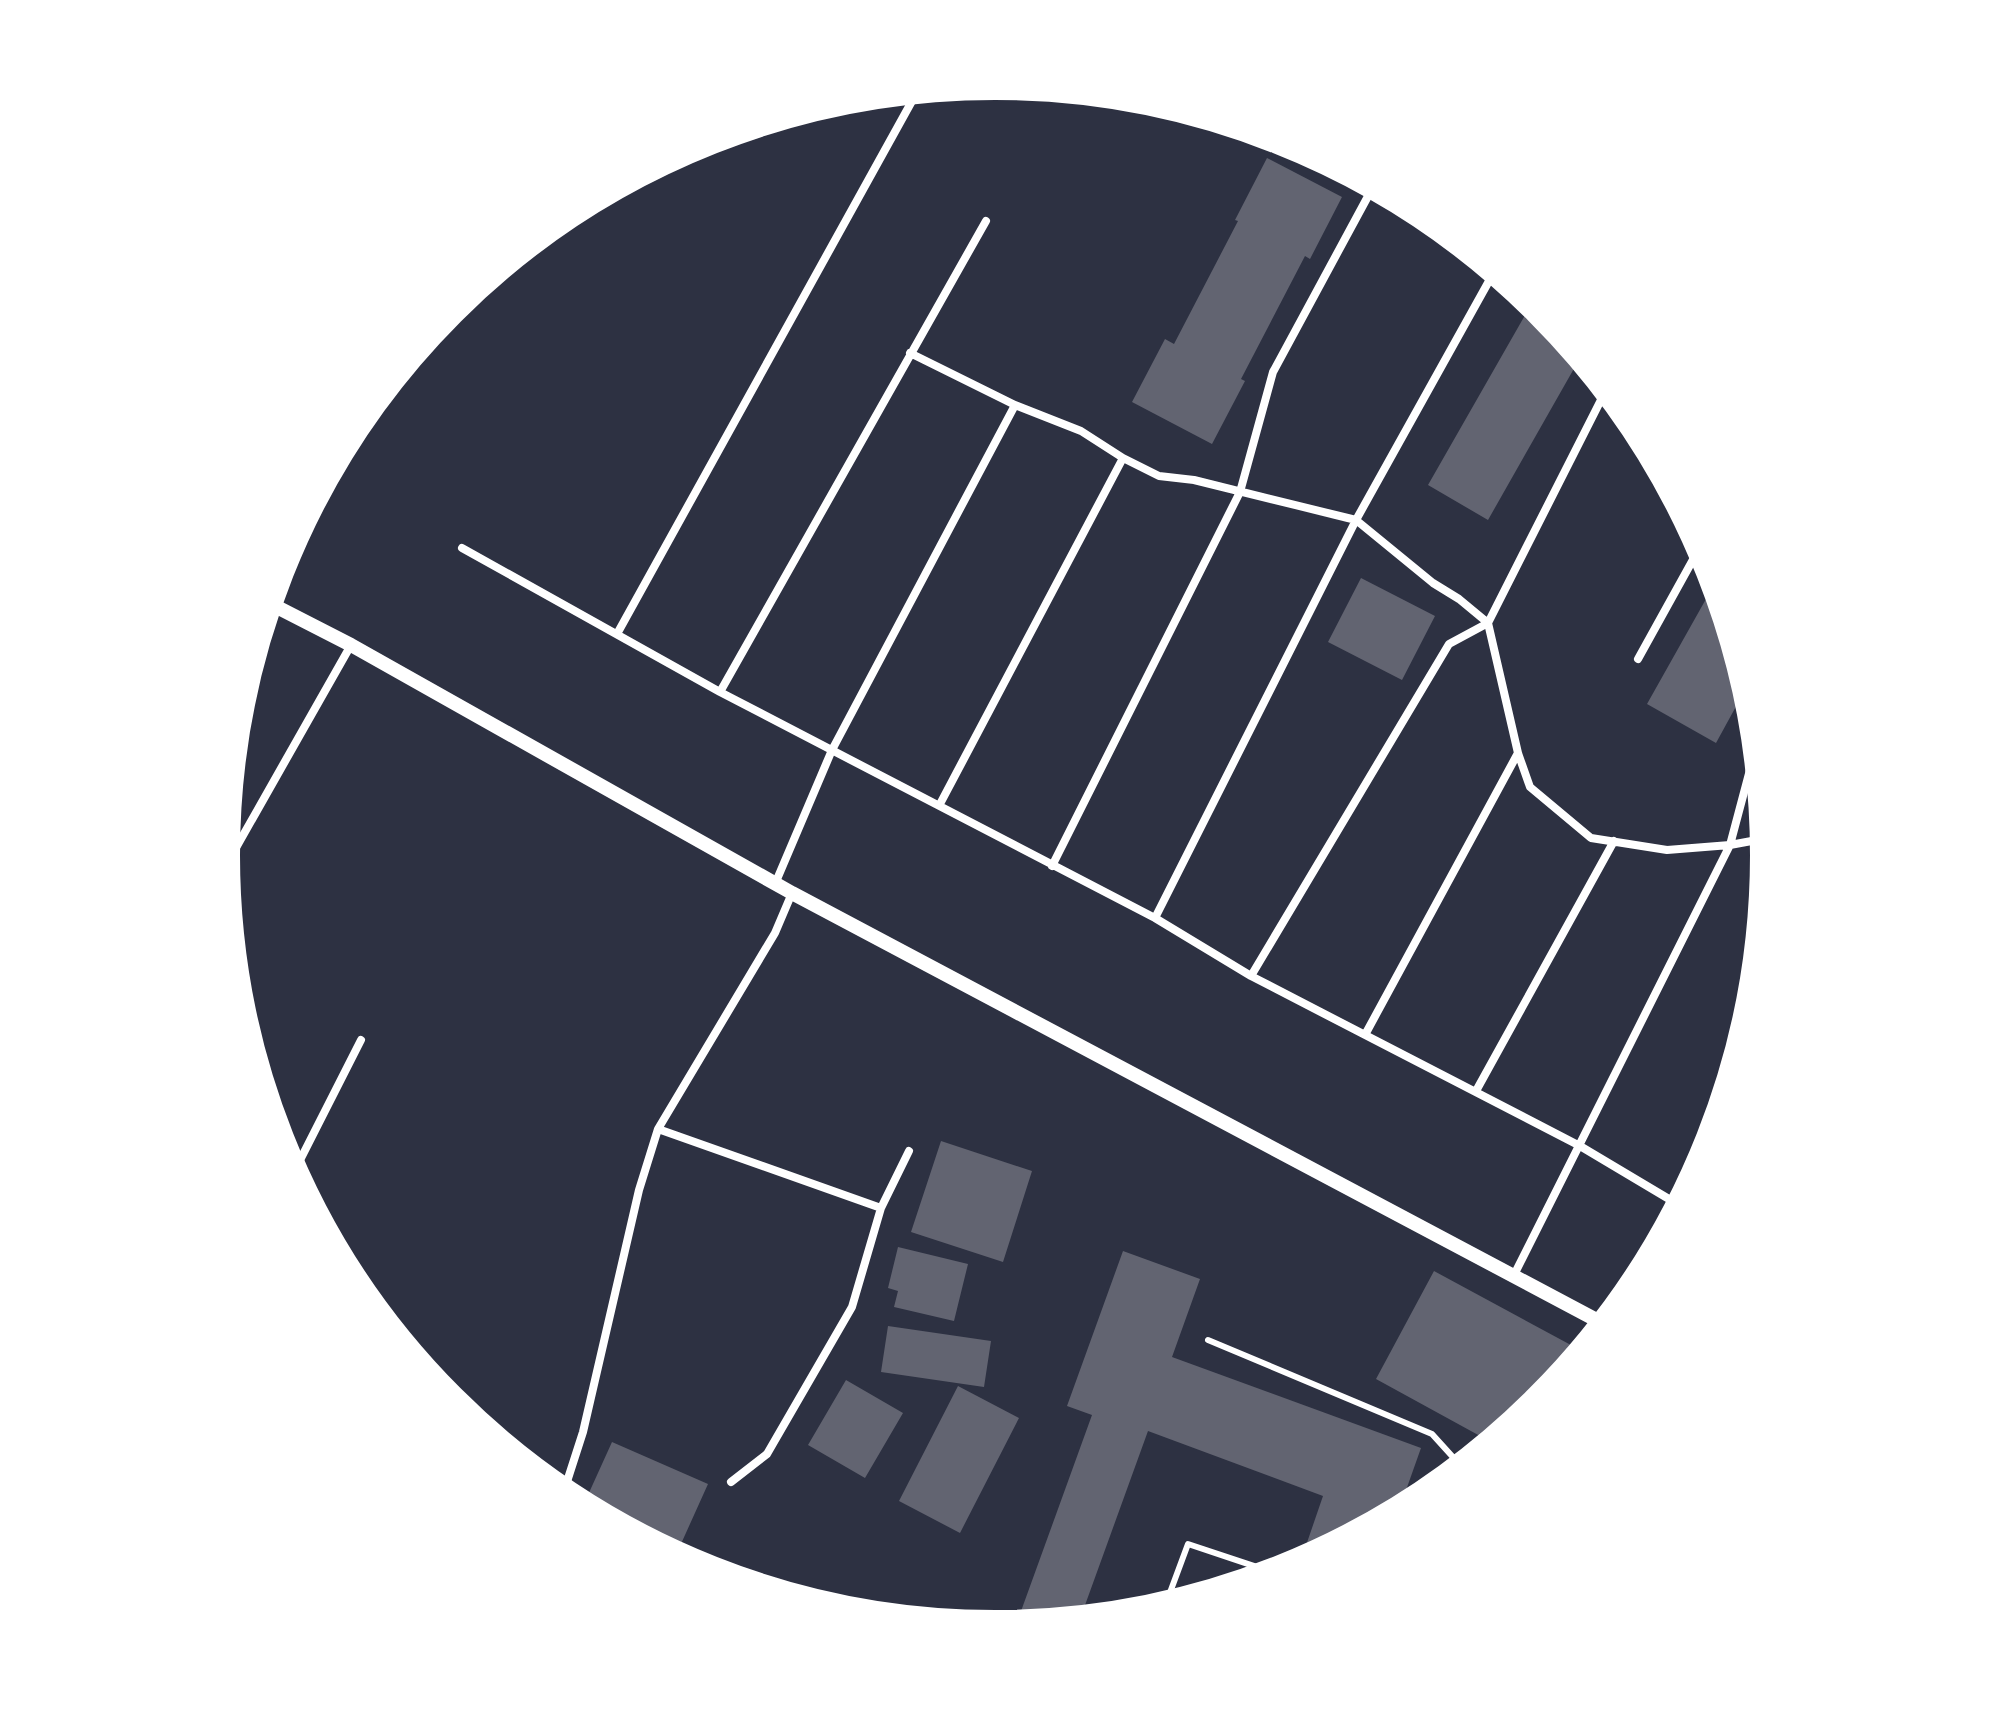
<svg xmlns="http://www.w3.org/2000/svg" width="1990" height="1711" viewBox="0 0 1990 1711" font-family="'DM Sans',sans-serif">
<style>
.building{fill:#626471}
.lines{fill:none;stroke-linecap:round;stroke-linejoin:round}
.service{stroke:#fff;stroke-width:6}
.minor{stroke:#fff;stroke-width:8}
.tertiary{stroke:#fff;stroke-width:14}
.rim{fill:none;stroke:#fff;stroke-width:4}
</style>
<rect width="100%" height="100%" fill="#2d3142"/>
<path class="building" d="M1267,158l75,39 -32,62 -5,-3 -64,123 4,2 -33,63 -80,-42 33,-63 9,5 64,-123 -3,-1z
M1532,303l48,55 -92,162 -60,-35z
M1361,578l74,38 -33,64 -74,-38z
M1715,583l32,108 -2,-1 -29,53 -69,-39z
M941,1141l91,30 -29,91 -92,-30z
M898,1247l70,17 -14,57 -60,-14 4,-16 -10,-3z
M1123,1251l77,28 -28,78 249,91 -22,62 -99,53 23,-67 -175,-65 -68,188 -64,6 76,-210 -25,-9z
M1434,1271l148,80 -42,50 -49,41 -115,-63z
M888,1326l103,15 -7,46 -103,-15z
M846,1380l57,33 -38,65 -57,-33z
M958,1386l61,32 -59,115 -61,-32z
M612,1442l96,42 -32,71 -93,-49z"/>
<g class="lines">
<path class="service" d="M1208,1340l224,94 29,32
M1165,1606l23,-62 87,29"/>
<path class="minor" d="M910,353l105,52 66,26 42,27 36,18 35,4 162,40 77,63 26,16 29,24 30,130 12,34 61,51 76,12 63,-5 27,-5 8,4
M462,548l258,144 435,226 96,58 329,170 99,59
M617,634l300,-542
M1638,659l62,-112
M720,692l266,-471
M940,804l183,-346
M224,863l13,-17 114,-201
M1052,866l188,-374 33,-120 100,-185
M775,884l57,-134 183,-345
M1155,918l201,-398 138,-248
M1251,976l198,-332 39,-21 118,-233
M1366,1033l152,-280
M1476,1091l138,-250
M658,1129l223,79
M294,1172l67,-132
M1513,1277l217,-432 21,-79 6,-11
M731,1482l36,-28 85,-147 29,-99 28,-57
M563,1494l20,-62 56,-242 19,-61 117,-196 17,-40"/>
<path class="tertiary" d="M269,603l82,42 441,248 812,431"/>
</g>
<path d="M0 0H1990V1711H0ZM238 855a757 757 0 1 1 1514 0a757 757 0 1 1-1514 0Z" fill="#fff" fill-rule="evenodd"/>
<path class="rim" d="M238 855a757 757 0 1 1 1514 0a757 757 0 1 1-1514 0Z"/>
</svg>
